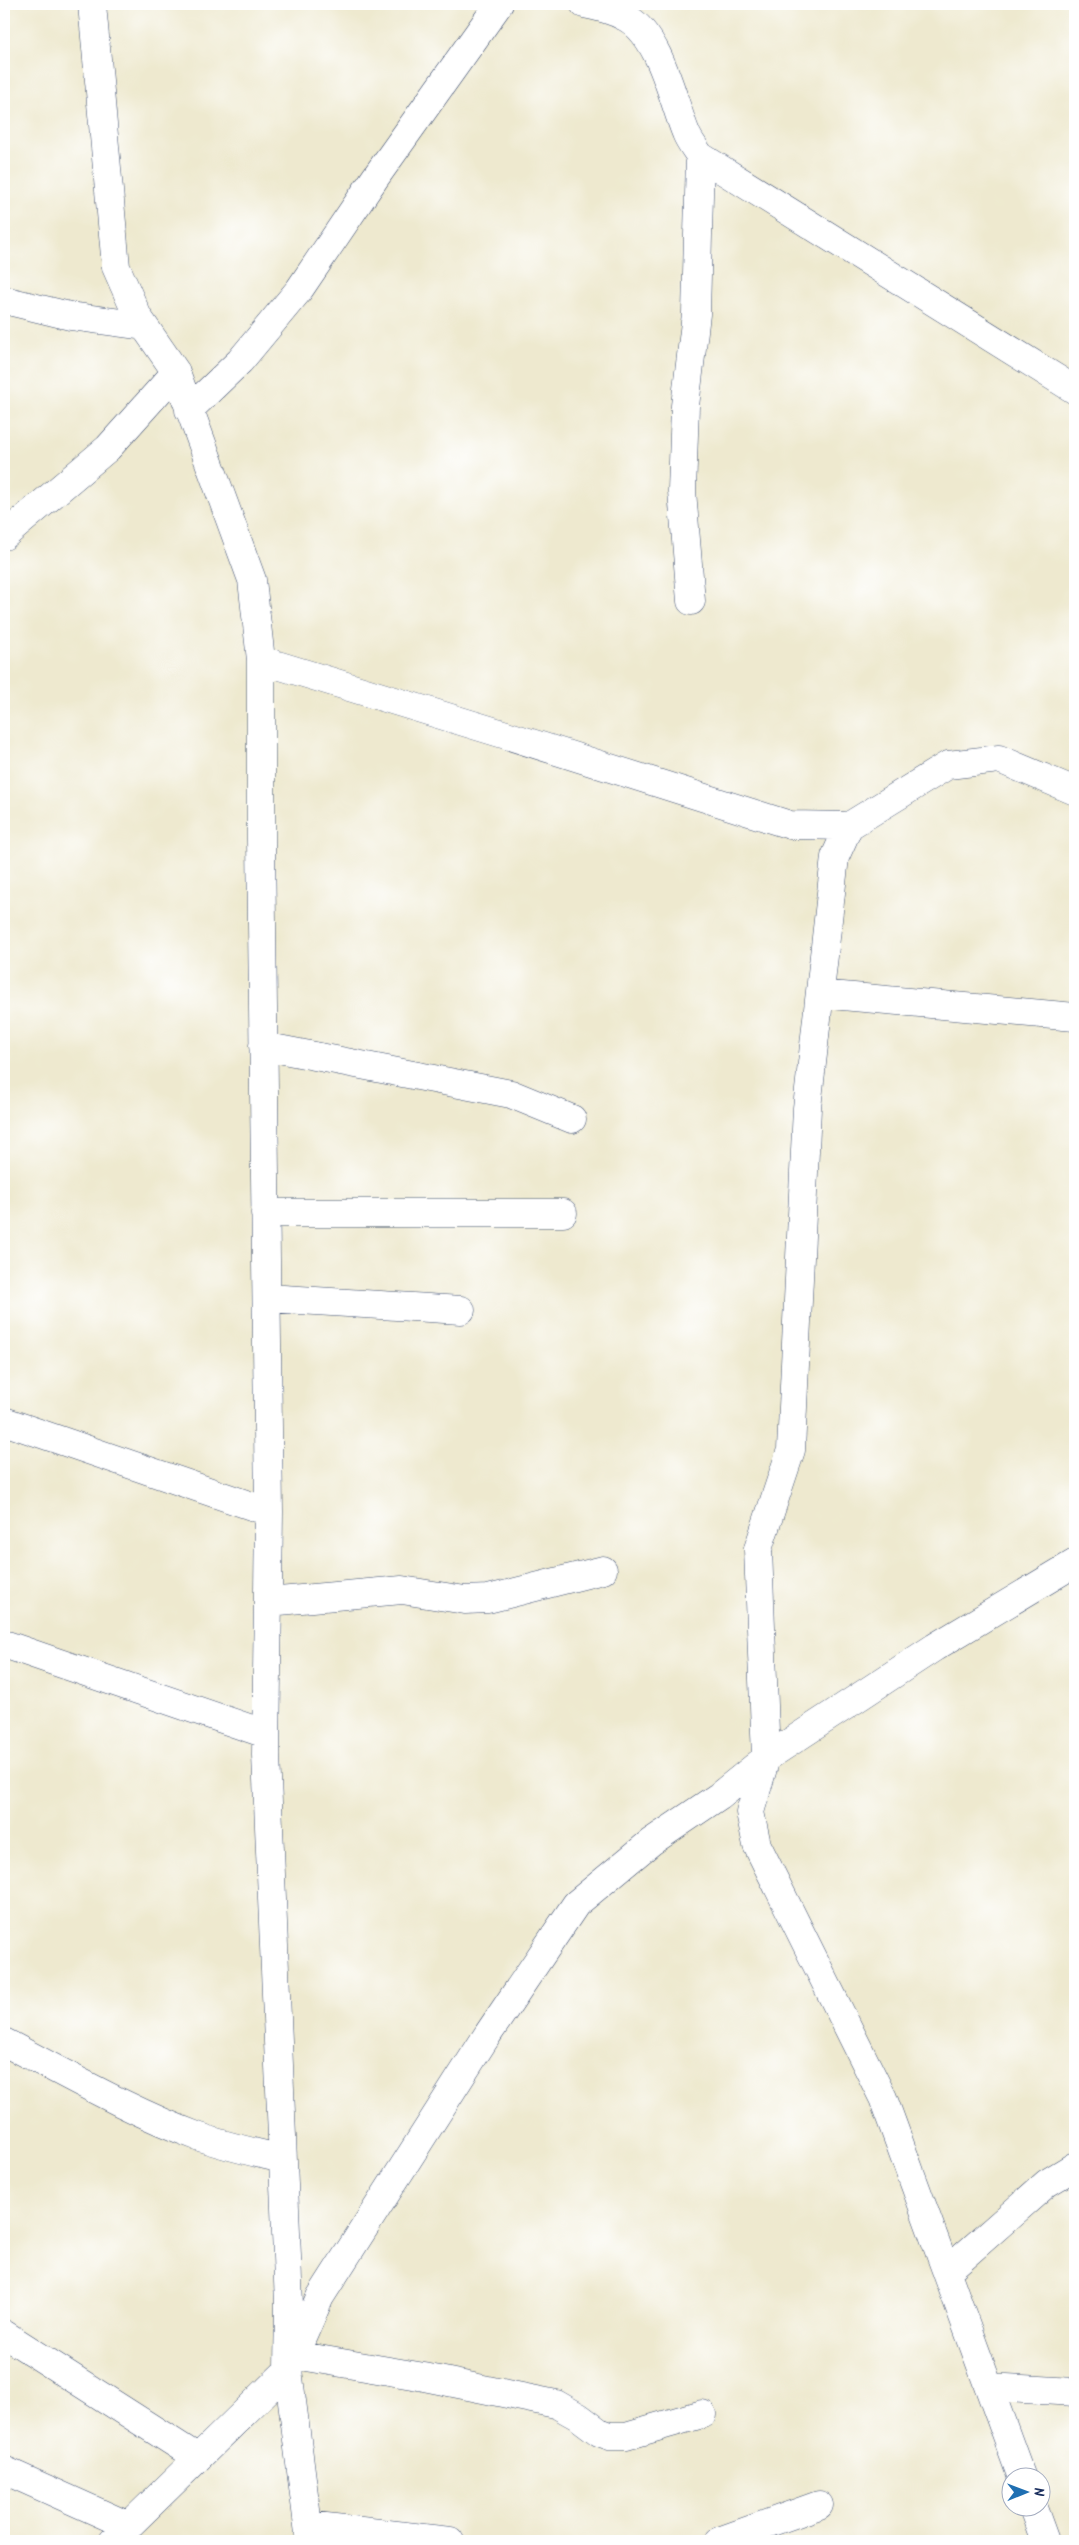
<svg xmlns="http://www.w3.org/2000/svg" width="1079" height="2545" viewBox="0 0 1079 2545" font-family="Kalam,sans-serif">
<style>
.lines{fill:none;stroke-linecap:round;stroke-linejoin:round}
.minor-casing{stroke:#3b4b6f;stroke-width:29}
.minor{stroke:#fff;stroke-width:28}
</style>
<rect width="100%" height="100%" fill="#fff"/>
<filter id="ink" filterUnits="userSpaceOnUse"><feTurbulence type="fractalNoise" baseFrequency=".02" numOctaves="2"/><feDisplacementMap in="SourceGraphic" scale="10" xChannelSelector="R" yChannelSelector="G"/><feConvolveMatrix kernelMatrix="1 2 1 2 8 2 1 2 1" color-interpolation-filters="sRGB"/></filter>
<filter id="wash" filterUnits="userSpaceOnUse"><feTurbulence type="fractalNoise" baseFrequency=".0096" numOctaves="4" result="noise"/><feDisplacementMap in="SourceGraphic" scale="20" xChannelSelector="R" yChannelSelector="G"/><feGaussianBlur stdDeviation="1.12" result="paint"/><feColorMatrix in="noise" values="0 0 0 0 0 0 0 0 0 0 0 0 0 0 0 0 0 1.4 0 .05"/><feComposite in="paint" operator="in"/></filter>
<g filter="url(#wash)">
<rect width="100%" height="100%" fill="#eee9cf"/>
</g>
<g filter="url(#ink)">
<g class="lines">
<g class="minor-casing">
<path id="minor" d="M92,4l24,263 22,50 38,55 76,208 9,80v179l8,673 -3,243 23,549 -1,66 22,171
M584,4c15,3 29,6 43,14 34,20 45,81 59,115 3,8 9,15 14,23l375,234
M4,300l66,16 74,10
M189,410l51,-49 59,-71 76,-112 124,-174
M4,536l104,-88 68,-76
M691,601l-9,-110 3,-85 11,-92 4,-158
M261,660l242,74 287,91 59,1
M820,994l255,23
M263,1046l248,48 61,25
M265,1213h298
M267,1298l194,12
M4,1421l265,91
M268,1602l134,-12 63,10 23,-1 115,-29
M4,1644l262,90
M4,2042c62,32 128,70 193,94 28,10 56,16 85,23
M947,2271l100,-88 28,-17
M4,2334l194,124
M295,2355l129,22 132,27 23,13 20,15 11,4h16l76,-22
M989,2387l86,5
M4,2470l125,56
M1022,2478l-139,-380 -126,-253 -7,-33 16,-54 169,-111 140,-84
M1033,2508l12,33
M308,2525l142,16
M113,2541l175,-171 32,-73 168,-263 88,-130 75,-62 68,-46 47,-38 -8,-209 33,-99 16,-342 28,-251 14,-31 99,-61 51,-6 76,32
M719,2541l100,-36"/>
</g>
<use href="#minor" class="minor"/>
</g>
</g>
<rect width="1079" height="2545" fill="none" stroke="#fff" stroke-width="20"/>
<g transform="translate(1026 2492) rotate(89)"><circle r="24" fill="#ffffff" stroke="#a4acbf"/>
<path d="M0-4L9 19L0 12L-9 19Z" fill="#1f6fb2"/>
<text y="-8" font-size="14" font-weight="bold" text-anchor="middle" fill="#1b2f5e">N</text>
</g>
</svg>
